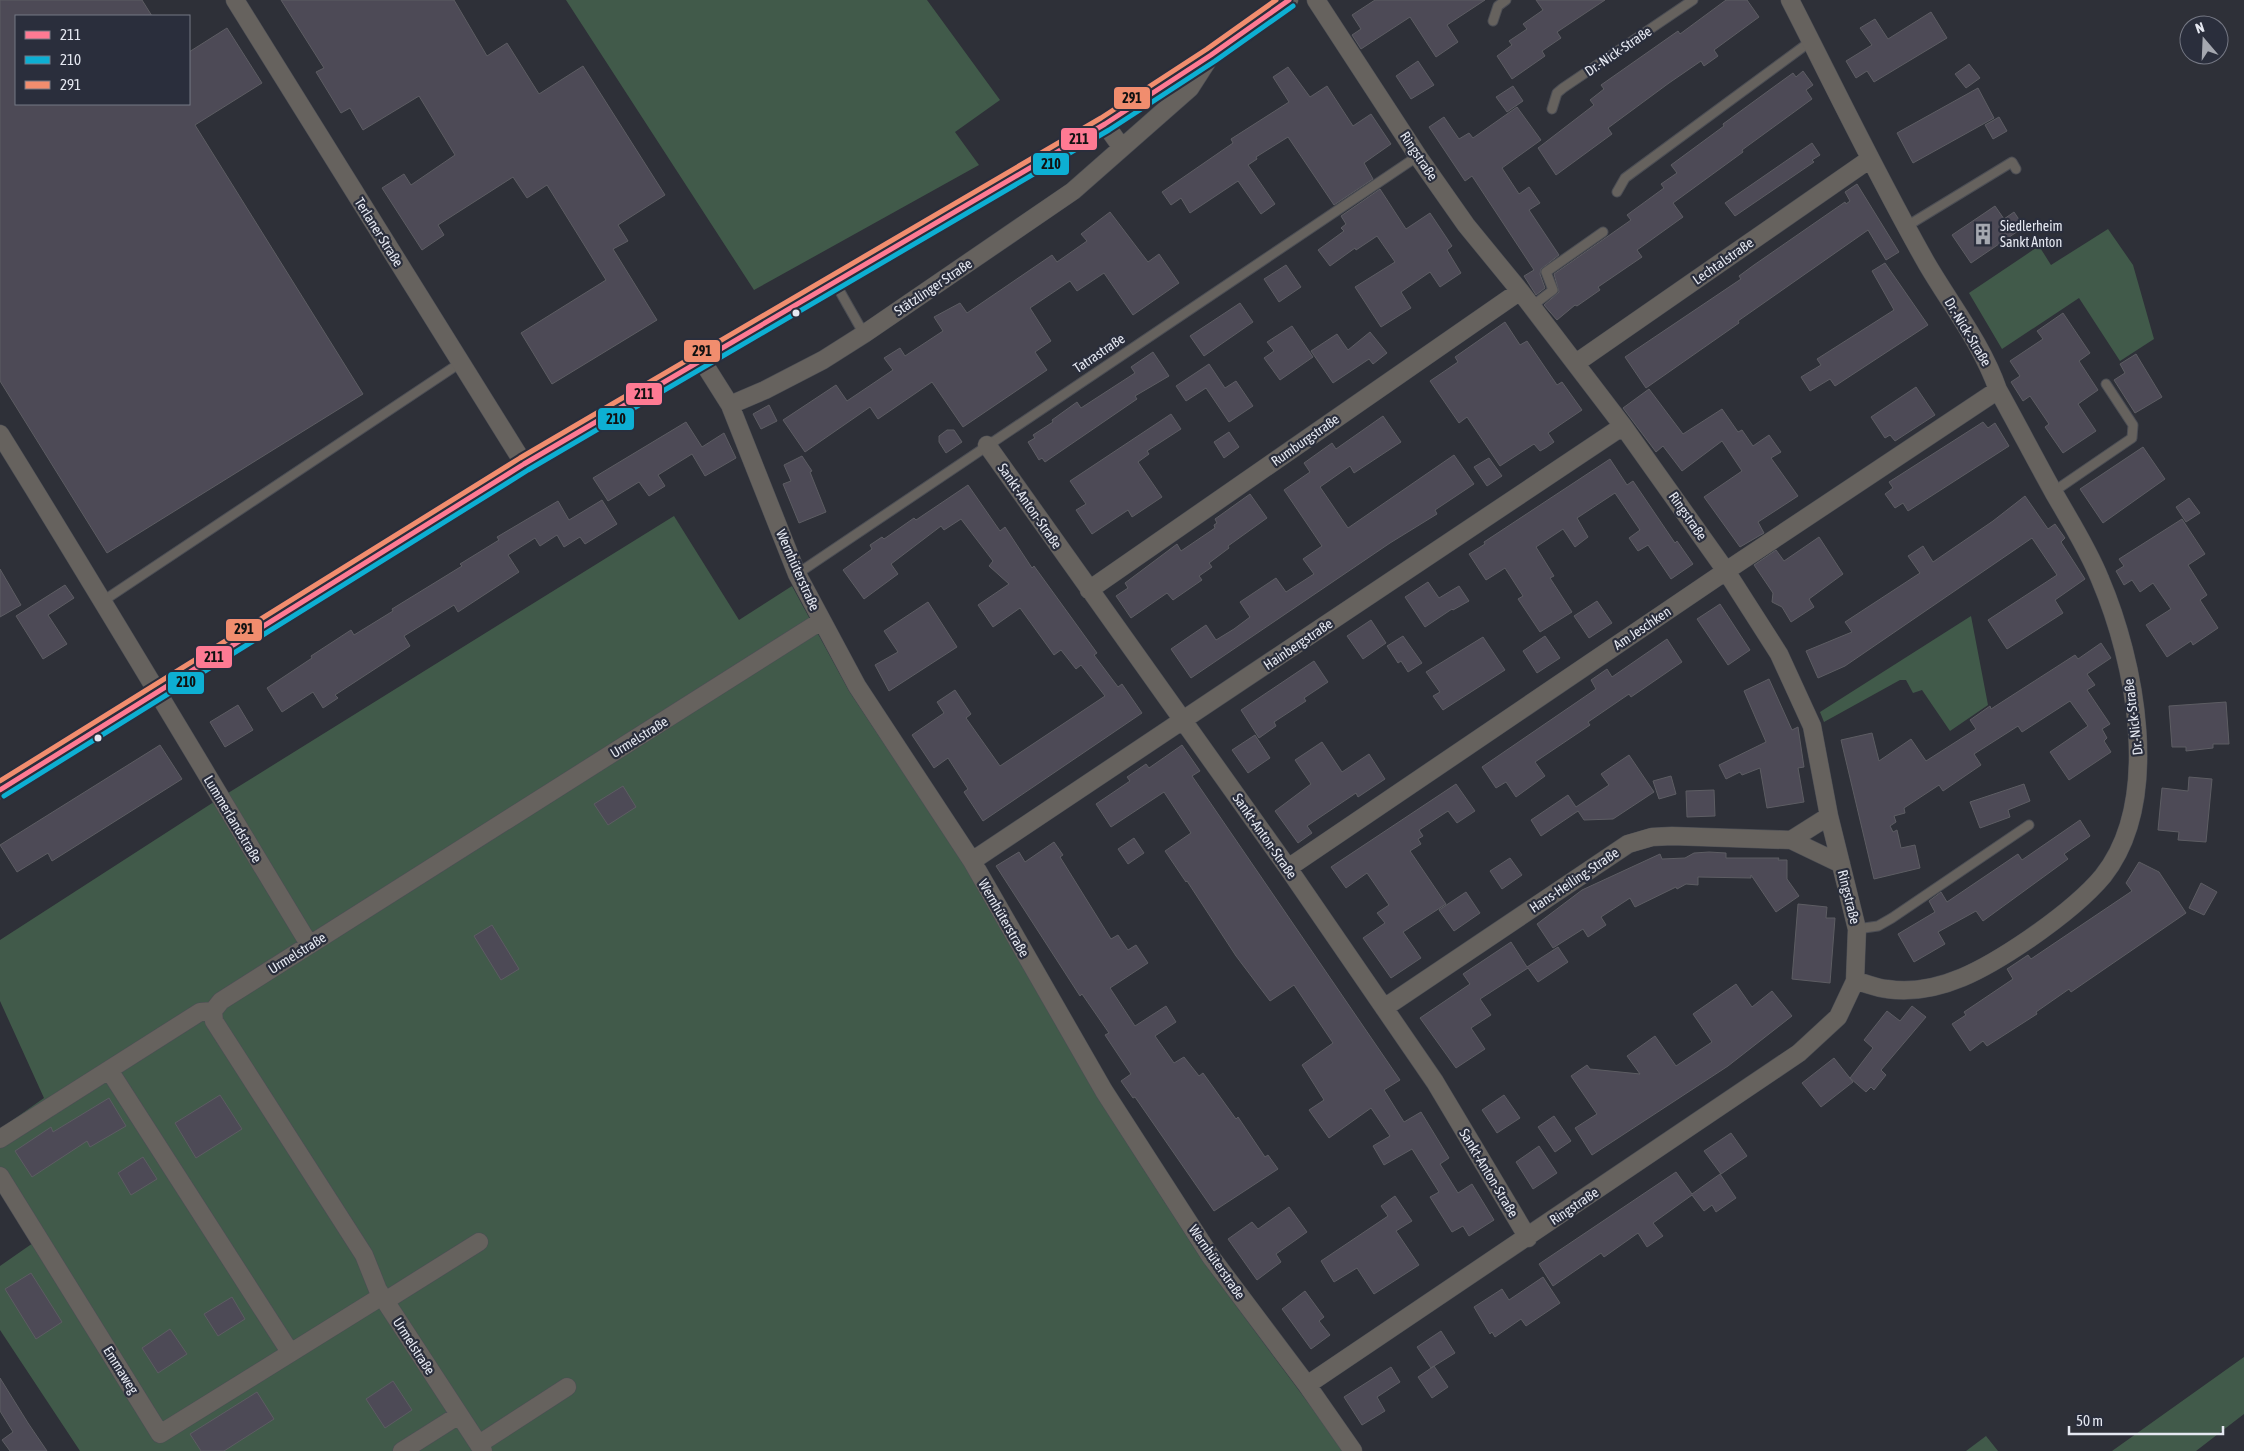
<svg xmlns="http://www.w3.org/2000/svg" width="2244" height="1451" viewBox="0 0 2244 1451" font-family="'Asap Condensed',sans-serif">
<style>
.green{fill:#415a4a}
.building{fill:#4d4a56;stroke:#5d5d63}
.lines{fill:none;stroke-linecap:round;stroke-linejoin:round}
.lane-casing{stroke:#4c4e55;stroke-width:11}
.street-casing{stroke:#4c4e55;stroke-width:19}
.lane{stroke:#66625e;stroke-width:9}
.street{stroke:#66625e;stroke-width:18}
.bus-1-casing{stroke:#2a2e3c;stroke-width:9}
.bus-2-casing{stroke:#2a2e3c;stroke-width:9}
.bus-3-casing{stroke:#2a2e3c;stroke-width:9}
.bus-1{stroke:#fe7a93;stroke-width:5}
.bus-2{stroke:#0dafd3;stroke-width:5}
.bus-3{stroke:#f18d6e;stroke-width:5}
.bus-dot{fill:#e5e8f1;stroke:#2a2e3c;stroke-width:2}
.labels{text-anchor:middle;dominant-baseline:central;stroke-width:4.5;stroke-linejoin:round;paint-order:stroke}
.street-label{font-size:14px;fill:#e5e8f1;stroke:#2a2e3c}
.poi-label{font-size:14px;fill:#e5e8f1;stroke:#2a2e3c;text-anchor:start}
.line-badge{stroke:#2a2e3c;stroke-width:2}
.pale-badge-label{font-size:14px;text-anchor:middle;font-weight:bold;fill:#111}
</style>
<rect width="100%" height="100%" fill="#2e3038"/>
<path class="green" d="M566,0h361l73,100 -45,32 24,33 -225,125z
M2108,229l25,36 21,74 -34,22 -41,-63 -77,51 -33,-56 70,-47 12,19z
M674,516l65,104 53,-34 57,105 116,174 149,258 88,137 142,191h-1264l-80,-121v-64l33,-23 -33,-54v-60l44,-31 -44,-97v-61l220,-142z
M1971,616l17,89 -38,26 -28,-41 -9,3 -7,-13h-6l-76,42 -4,-10z
M2244,1357v57l-48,37h-84z
M1986,1436l12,15h-32z"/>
<path class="building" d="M0,0h142l10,16h-136v88h173v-52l38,-24 35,55 -67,42 168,269 -256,159 -107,-172z
M281,0h173l33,56 20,-13 32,51 44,-28 82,129 -47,30 10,16 -15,8 44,71 -105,64 -31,-51 85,-53 -59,-95 -20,13 -14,-21 -75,48 6,10 -22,15 -40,-62 22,-14 7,11 44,-30 -36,-59 -56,34 -13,-22 -9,5 -25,-41 8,-4z
M1375,0h110l-38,25 11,17 -22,15 -26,-40 -49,32 -9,-14 9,-6 -9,-14z
M1536,0h69l-48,32 4,6 -19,13 3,5 -33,23 -15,-23 15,-11 -3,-4 18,-12 -4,-5 20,-14z
M1726,0h21l12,17 -45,33 4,6 -14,10 -3,-5 -32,22 -61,45 4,6 -56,41 -18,-27 56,-43 -4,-5 14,-11 -3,-4 77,-54 2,3z
M1931,12l16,26 -73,44 -7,-11 -11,7 -10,-17 26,-16 -12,-17 15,-9 13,20z
M1418,61l16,24 -23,14 -15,-23z
M1969,64l11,14 -14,10 -11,-14z
M1288,67l22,30 17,-11 26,40 18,-12 20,30 -27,19 9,16 -39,26 -46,-68 -32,20 1,2 -9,6 27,39 -14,10 -23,-33 -48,32 -9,-15 -10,7 -9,-13 71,-49 -2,-4 58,-37 -16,-25z
M1803,71l10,14 -7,5 6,9 -70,51 1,2 -70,51 10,14 -46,33 5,7 -44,30 2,3 -23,16 -2,-1 -18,15 -13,-15 15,-13 -5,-18 77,-54 -4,-5 37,-27 -3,-4 16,-11 -6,-8 53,-39 -1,-2 52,-38 18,-13 3,4z
M1513,86l10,15 -16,11 -11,-15z
M1978,88l16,30 -81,45 -16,-30z
M1517,107l24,33 -39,28 17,26 10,-7 11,16 -11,7 30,45 -18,14 -1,5 5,14 -9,7 -12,-19 10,-6 -62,-94 -7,5 -36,-54 15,-10 15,22 10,-6 4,5z
M1999,117l8,14 -14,8 -8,-14z
M1812,143l8,12 -8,5 2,2 -79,54 -10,-13z
M1857,184l42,68 -13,8 -18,-30 -130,91 1,2 -93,65 -21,-31 116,-78 -2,-3 15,-11 91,-63 1,2 4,-3 -5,-9z
M1380,189l26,40 24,-16 22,33 -5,4 14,23 -21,14 -10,-15 -29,20 10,16 -30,19 -26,-40 40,-25 -18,-26 -21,14 -1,-2 -25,18 -12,-16 26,-19 -3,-3 5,-4 -5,-8z
M1995,206l9,13 10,-7 10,15 -53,36 -19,-28z
M1110,212l38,50 11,-8 20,29 -46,32 -29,-42 -27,18 -7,-10 -40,27 21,33 -16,11 12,18 -84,57 -31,-45 -54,37 -8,-12 -65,45 -22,-32 53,-35 11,16 46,-31 -9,-12 16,-10 5,8 38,-25 -9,-14 26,-14 7,10 85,-58 5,7 30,-21 -6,-7z
M1885,263l43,62 -93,61 -5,-7 -20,12 -9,-14 20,-12 -4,-6 77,-49 -22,-39z
M1286,265l15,22 -22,15 -15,-23z
M1240,303l13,19 -49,34 -14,-20z
M2063,313l27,40 -11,8 19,29 -20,14 18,27 -33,22 -18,-26 4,-3 -19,-28 -7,5 -12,-19 9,-6 -10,-15 33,-22 -6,-8z
M1505,322l15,23 7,-4 30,44 5,-3 20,28 -34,23 6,9 -7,5 -7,4 -6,-7 -34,22 -33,-49 -8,6 -29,-42 28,-19 -3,-5z
M1292,326l21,31 -33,23 -16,-22 10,-7 -7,-9z
M1370,332l17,21 -14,11 -4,-5 -36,24 -22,-32 26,-17 11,16z
M1153,352l16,24 -34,20 2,3 -92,63 -3,-4 -3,2 -11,-18 7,-4 -2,-3 20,-13 -1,-2 25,-18 4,6 54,-35 -4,-6z
M2136,354l26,43 -27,16 -21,-33 11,-7 -5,-9z
M1209,364l16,24 11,-7 17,25 -24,16 -23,-34 -20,13 -10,-15z
M1916,387l19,28 -40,26 -5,-6 -5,3 -14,-21z
M1649,389l34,45 39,-25 16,23 4,-2 11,16 16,-11 12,17 -10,6 27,38 -40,26 6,11 -24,14 -36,-50 38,-26 -20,-30 -40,30 -19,-25 -7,6 -33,-44z
M769,405l8,16 -16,8 -8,-15z
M1171,414l10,15 -34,22 2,3 -11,8 24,35 -30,20 -4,-7 -36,24 -16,-24 10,-6 -16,-23z
M1383,416l18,26 -47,31 -4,-7 -30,21 28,41 106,-73 20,29 -39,26 2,4 -47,29 -199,135 -20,-29 35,-24 10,15 18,-11 16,-12 -10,-15 36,-24 10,14 28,-18 -11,-15 19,-13 -38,-56 26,-18 -6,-9 28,-20 4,6z
M686,422l16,25 22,-14 12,25 -31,18 -13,-22 -34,21 7,11 -16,10 -10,-14 -31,19 -15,-23z
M1983,422l5,6 7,-5 14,23 -101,65 -5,-8 -8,5 -10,-14 8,-6 -4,-6z
M947,430h7l8,12 -16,11 -7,-11v-6z
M1229,432l10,15 -15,11 -10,-16z
M2143,447l22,32 -62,44 -23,-34z
M802,456l10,15 -2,1 16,40 -27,11 -16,-39 8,-3 -7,-16z
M1489,458l13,18 -15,10 -13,-19z
M1610,459l17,26 6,-4 42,62 2,-2 16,23 -22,15 -23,-34 -10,6 -9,-13 11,-8 -25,-37 -38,25 11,19 -13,10 -12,-18 -27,18 18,29 -4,2 22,34 -32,20 -22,-33 5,-3 -18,-28 -19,12 -17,-26 16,-10 -1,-2z
M968,485l32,46 5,-4 27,41 2,-2 63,87 -3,2 24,32 4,-3 20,29 -159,108 -19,-29 4,-3 -20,-31 -14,10 -22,-33 32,-22 -7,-11 18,-12 16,24 -5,4 34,48 105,-70 -24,-31 -5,4 -15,-19 -7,5 -34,-47 -27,19 -15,-22 31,-21 -20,-18 4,-5 -32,-42 -17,11 -3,-4 -50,38 7,10 -34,25 -21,-29 29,-21 -2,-4 12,-8 2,2 30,-21 2,2z
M1250,494l17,24 -39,28 1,2 -20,15 3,4 -13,9 3,4 -29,20 -6,-7 -36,25 -15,-22 12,-8 -3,-5 52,-39 4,7 34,-23 -1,-3 3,-2 -2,-4z
M2025,496l23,33 7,-5 10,14 -4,4 24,37 -30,21 8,13 -56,36 -19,-29 69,-45 -25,-37 -187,128 -27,12 -12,-27 46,-19 -7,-10 75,-49 -12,-17 15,-10 10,16 60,-41z
M2189,498l11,15 -14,9 -10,-15z
M602,500l15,24 -32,20 -5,-7 -16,10 -7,-12 -17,11 -5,-8 -27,17 11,17 -61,40 -4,-7 -50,31 6,10 -75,49 3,3 -15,10 -10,-16 -31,20 -15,-24 45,-30 -1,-2 40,-26 3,5 39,-24 -1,-2 70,-43 -2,-2 39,-24 -2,-3 61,-36 11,19z
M2182,519l23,35 -17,11 19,30 -7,5 18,28 -25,17 -2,-4 -24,16 -21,-32 25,-16 -18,-26 -13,9 -8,-12 -8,5 -8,-14 8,-5 -5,-7z
M1819,537l24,37 -34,25 5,8 -23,15 -9,-15 -10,-5 1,-9 -19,-28 22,-15 8,11z
M0,569l21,36 -21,12z
M1428,582l11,16 20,-12 10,15 -16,9 -1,-1 -27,18 -20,-30z
M65,585l9,13 -26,17 19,29 -24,15 -27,-43z
M1597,601l15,22 -23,15 -15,-22z
M928,602l29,45 -68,44 -14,-26 23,-13 -14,-21z
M1720,604l30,46 -22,15 -31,-46z
M1371,620l15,23 -23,16 -16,-23z
M1403,636l19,27 -14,9 -7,-11 -3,2 -11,-17z
M1545,636l15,22 -23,15 -14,-22z
M1483,637l22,33 -62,40 -10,-14 7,-4 -14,-20z
M1667,639l15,23 -51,35 -2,-3 -41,28 2,3 -55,37 10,14 -29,21 -10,-15 -10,6 -14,-21 114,-78 -5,-9 16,-11 5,8z
M2101,643l10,15 -24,16 8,11 -8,5 23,34 -8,5 5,9 -3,3 7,11 -42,28 -19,-28 38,-26 -18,-25 -48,31 -4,-6 -44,28 7,11 -38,26 -4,-6 -35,23 1,5 -11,3 2,6 -6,4 3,6 4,-2 4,18 14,-3 5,23 -46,11 -33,-139 31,-7 7,28 32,-22 15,22 50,-32 -6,-9 20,-14 1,3 84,-54 3,4z
M1314,661l14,21 -24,16 2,3 -32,21 2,4 -17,12 -18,-28z
M1769,679l23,51 6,-3 6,40 -6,1 6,34 -37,6 -7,-40 -18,7 -2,-3 -14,7 -7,-14 47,-23 -22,-51z
M2226,702l3,42h-16v4l-27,3v-4h-14l-3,-41z
M238,705l15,25 -28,17 -15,-25z
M1255,735l15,23 -22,15 -16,-23z
M1322,742l20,30 27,-18 16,25 -27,18 -2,-4 -49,33 5,7 -14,10 -23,-32 36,-27 -16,-24z
M160,745l22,34 -130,82 -4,-8 -31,19 -17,-27z
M1182,745l18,26 -8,5 208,304 -16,10 20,32 17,-10 28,46 -9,6 18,29 14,-9 22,36 -25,16 -6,-10 -11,6 -22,-35 9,-5 -27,-43 -28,16 -11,-19 17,-10 -19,-28 -42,30 -20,-28 15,-10 -22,-35 31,-22 -39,-58 -24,16 -34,-45 -49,-75 -1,1 -21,-31 26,-18 -27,-41 -53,35 -15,-23 34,-23 -3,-4 19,-13 3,4z
M1629,755l25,37 -41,27 -29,1 -6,-9 -37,25 -10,-16 37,-25 8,12 33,-22 -8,-11z
M1671,776l5,18 -17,5 -6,-18z
M2189,777l23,2 -6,63 -28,-2 1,-8 -21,-2 4,-42 26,3z
M1456,784l19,27 -18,12 -9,-12 -29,19 4,6 -5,3 3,5 -11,7 36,53 -43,28 18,26 -30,20 -28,-40 22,-15 -8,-10 12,-8 -22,-32 -21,15 -15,-21z
M2024,784l6,17 -22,9 2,7 -30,11 -10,-26z
M623,786l13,21 -28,18 -14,-21z
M1714,790l1,26 -28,1 -1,-26z
M2080,820l10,16 -26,18 4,5 -85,62 -7,-10 -38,21 7,12 -31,18 -16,-28 37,-22 -6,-11 12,-9 6,10 71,-48 4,6z
M1134,838l10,15 -16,11 -10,-15z
M1054,842l9,13 -3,2 51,82 7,-4 10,15 8,-5 12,18 -38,25 25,38 31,-20 10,16 -21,14 19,27 10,-6 15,19 4,-3 33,46 2,-2 27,40 3,-2 10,14 -64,42 -79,-114 -2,1 -12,-17 10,-7 -26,-39 4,-2 -27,-39 -2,2 -84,-130 23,-14 6,10z
M1709,852l17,1v5h53l-1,2h9v19l12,17 -23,16 -25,-37v3l-53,-1v8l-12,-1 -9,5 -1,-2 -41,20 -5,-9 -29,19 5,8 -18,12 -5,-8 -30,19 -16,-24 45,-34 78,-36 2,5 23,-1 9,-5z
M1510,858l12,17 -20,14 -12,-18z
M2139,862l20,10 27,41 -115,79 -2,-3 -33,23 1,2 -50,32 -4,-5 -13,10 -18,-27 14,-9 -2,-3 49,-33 -6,-10 21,-14 3,4 101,-68 -6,-8z
M2201,883l16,9 -13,23 -15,-7z
M1466,892l14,21 -26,18 -15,-21z
M1798,904l29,3 -1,11h9l-5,65 -38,-4z
M492,925l27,44 -18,11 -27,-44z
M1511,942l16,25 31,-20 10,15 -30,20 -10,-14 -48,31 11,16 -20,13 14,21 -29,19 -36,-50 50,-34 -7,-10z
M1736,984l16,23 20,-16 20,25 -64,50 -136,89 -17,-27 22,-14 -26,-38 16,-11 3,4 50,5 -13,-18 28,-20 21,30 36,-24 -19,-28z
M1912,1006l14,11 -45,53 5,5 -12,15 -3,-3 -5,5 -16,-14 23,-30 -9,-8 23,-29 13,10z
M1834,1058l19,24 -32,25 -19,-24z
M220,1095l22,34 -46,29 -21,-35z
M1504,1095l16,23 -23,15 -15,-23z
M109,1098l17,28 -36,21 -3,-6 -55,36 -17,-26 36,-24 2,5z
M1554,1116l17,25 -16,11 -17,-25z
M1731,1133l16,23 -26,18 -17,-23z
M1539,1146l18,27 -24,16 -17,-27z
M143,1157l14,22 -26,16 -13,-22z
M1676,1172l16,22 28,-20 16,24 -20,14 -4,-7 -8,6 -12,-16 -39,28 10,13 -16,11 -9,-14 -34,24 -3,-4 -48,33 -14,-22z
M1395,1196l17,25 -16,10 23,34 -45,29 -17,-26 -23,14 -13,-21 67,-45 -7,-10z
M1289,1207l18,25 -31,22 5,8 -24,18 -29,-41 24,-17 6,7z
M31,1273l31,49 -26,17 -31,-50z
M1543,1277l17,26 -34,23 -5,-7 -26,18 -3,-5 -2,2 -16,-27 28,-18 7,11z
M1305,1291l19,26 -5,4 11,14 -19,14 -29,-40z
M232,1297l13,22 -27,17 -14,-22z
M170,1329l17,25 -29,19 -16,-25z
M1441,1331l14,22 -24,15 -14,-21z
M1434,1366l14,21 -16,11 -14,-21z
M1391,1367l9,15 -23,15 8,14 -23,14 -18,-28z
M0,1378l28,45 19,28h-37l-8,-11 11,-8 -13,-21z
M393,1381l19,29 -27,18 -19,-29z
M257,1392l17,27 -50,32h-23l-11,-17z"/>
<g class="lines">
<g class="lane-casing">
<path id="lane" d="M1493,21l5,-15 8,-6
M1552,109l5,-16 6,-5 130,-88
M1617,192l8,-14 186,-137
M1907,226l105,-64 4,7
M834,281l30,53
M1532,306l21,-16 -7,-18 57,-40
M2053,492l79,-54 1,-13 -27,-41
M797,574l621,-418
M103,601l357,-238
M1857,929l21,-3 14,-8 137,-93"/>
</g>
<g class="street-casing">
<path id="street" d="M235,0l289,464
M1790,0c45,88 88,178 137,264 24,41 55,80 71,126 19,34 37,69 56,103 16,28 34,56 46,86 35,82 63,221 3,297 -20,24 -48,45 -74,63 -41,28 -90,58 -142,50 -11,-1 -21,-6 -32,-8
M1105,124l17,24
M701,359l29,46 67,169 60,112 115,175 132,230 107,166 96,128 46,66
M1576,363l294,-204
M730,405l35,-15 58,-30 41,-26 209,-143 117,-103 18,-28
M0,434c105,169 206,340 309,510
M987,445l301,423 147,214 93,156
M1089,590l431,-299
M0,790l524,-326 581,-340 106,-69 78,-55
M1791,840l38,-24
M972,861l651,-435
M1288,868l438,-297 272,-181
M1384,1008l244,-164 24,-7 20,-1 119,4 50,24
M109,1070l181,282
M0,1139l200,-127 13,-1
M0,1176l160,258 222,-138
M385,1301l94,-59
M1307,1385l492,-332 39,-36 17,-36 2,-52 -28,-113 -17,-90 -33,-72 -53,-83 -103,-145 -103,-135 -54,-66 -47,-67 -103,-158
M479,1444l88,-57
M402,1451l57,-36
M483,1451l-105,-161 -14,-35 -150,-234 -1,-10 8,-10 600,-380"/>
</g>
<use href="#lane" class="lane"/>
<use href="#street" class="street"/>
<g class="bus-1-casing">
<path id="bus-1" d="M0,790l524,-326 581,-340 106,-69 78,-55"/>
</g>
<g class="bus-2-casing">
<path id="bus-2" d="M4,796l524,-326 581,-340 106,-69 78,-55"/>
</g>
<g class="bus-3-casing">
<path id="bus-3" d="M0,781l520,-323 581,-340 106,-69 69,-49"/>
</g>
<use href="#bus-1" class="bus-1"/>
<use href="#bus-2" class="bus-2"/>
<use href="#bus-3" class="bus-3"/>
</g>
<defs>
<g id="building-bare" transform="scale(1.725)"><path d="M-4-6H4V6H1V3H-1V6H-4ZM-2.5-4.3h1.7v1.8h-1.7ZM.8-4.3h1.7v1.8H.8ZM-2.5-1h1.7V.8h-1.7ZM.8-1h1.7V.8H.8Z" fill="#a5a8b0" stroke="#2a2e3c" stroke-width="2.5" paint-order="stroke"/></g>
</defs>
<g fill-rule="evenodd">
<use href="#building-bare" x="1983" y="234"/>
</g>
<g class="bus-dot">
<circle cx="796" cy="313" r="4.5"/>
<circle cx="98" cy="738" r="4.5"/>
</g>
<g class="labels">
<g class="street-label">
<text transform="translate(1618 51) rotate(-34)">Dr.-Nick-Straße</text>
<text transform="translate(1419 156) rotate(56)">Ringstraße</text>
<text transform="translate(379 232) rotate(58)">Terlaner Straße</text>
<text transform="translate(1723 261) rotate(-35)">Lechtalstraße</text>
<text transform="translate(933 287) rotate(-34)">Stätzlinger Straße</text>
<text transform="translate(1968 332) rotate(59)">Dr.-Nick-Straße</text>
<text transform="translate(1099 353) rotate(-34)">Tatrastraße</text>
<text transform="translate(1305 440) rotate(-35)">Rumburgstraße</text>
<text transform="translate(1030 506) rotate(55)">Sankt-Anton-Straße</text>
<text transform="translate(1688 516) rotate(55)">Ringstraße</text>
<text transform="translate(798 570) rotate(66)">Wernhüterstraße</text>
<text transform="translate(1642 628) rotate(-34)">Am Jeschken</text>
<text transform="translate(1298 644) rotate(-34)">Hainbergstraße</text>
<text transform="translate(2133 717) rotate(-97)">Dr.-Nick-Straße</text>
<text transform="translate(639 737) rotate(-32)">Urmelstraße</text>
<text transform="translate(233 819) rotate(59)">Lummerlandstraße</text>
<text transform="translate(1265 836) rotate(55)">Sankt-Anton-Straße</text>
<text transform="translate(1574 880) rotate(-34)">Hans-Heiling-Straße</text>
<text transform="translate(1849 897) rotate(76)">Ringstraße</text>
<text transform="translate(1004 918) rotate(60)">Wernhüterstraße</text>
<text transform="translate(297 953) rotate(-32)">Urmelstraße</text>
<text transform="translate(1489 1173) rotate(59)">Sankt-Anton-Straße</text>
<text transform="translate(1574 1206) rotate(-34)">Ringstraße</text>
<text transform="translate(1217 1262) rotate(55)">Wernhüterstraße</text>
<text transform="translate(414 1346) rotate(57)">Urmelstraße</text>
<text transform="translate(121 1370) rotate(58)">Emmaweg</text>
</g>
<g class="poi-label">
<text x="2000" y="226">Siedlerheim<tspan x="2000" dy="16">Sankt Anton</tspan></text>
</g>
</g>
<g class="line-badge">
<rect x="1113" y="86" width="38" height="24" rx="5" fill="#f18d6e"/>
<rect x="1060" y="127" width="38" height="24" rx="5" fill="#fe7a93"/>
<rect x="1032" y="152" width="38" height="24" rx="5" fill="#0dafd3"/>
<rect x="683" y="339" width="38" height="24" rx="5" fill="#f18d6e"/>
<rect x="625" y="382" width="38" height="24" rx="5" fill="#fe7a93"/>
<rect x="597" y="407" width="38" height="24" rx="5" fill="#0dafd3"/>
<rect x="225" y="618" width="38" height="24" rx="5" fill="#f18d6e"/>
<rect x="195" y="645" width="38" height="24" rx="5" fill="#fe7a93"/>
<rect x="167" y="671" width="38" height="24" rx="5" fill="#0dafd3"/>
</g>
<g class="pale-badge-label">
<text x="1132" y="103">291</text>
<text x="1079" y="144">211</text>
<text x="1051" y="169">210</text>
<text x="702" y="356">291</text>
<text x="644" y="399">211</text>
<text x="616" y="424">210</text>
<text x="244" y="634">291</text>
<text x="214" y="662">211</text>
<text x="186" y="687">210</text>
</g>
<rect x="15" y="15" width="175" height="90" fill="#2a2e3c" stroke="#757884"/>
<rect x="25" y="31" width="25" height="8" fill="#fe7a93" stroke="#757884"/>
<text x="60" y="40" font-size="15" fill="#e5e8f1">211</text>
<rect x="25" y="56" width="25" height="8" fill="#0dafd3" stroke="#757884"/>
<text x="60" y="65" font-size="15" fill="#e5e8f1">210</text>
<rect x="25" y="81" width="25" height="8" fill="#f18d6e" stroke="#757884"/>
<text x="60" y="90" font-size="15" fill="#e5e8f1">291</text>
<g transform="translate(2204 40) rotate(341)"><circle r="24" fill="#2a2e3c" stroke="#757884"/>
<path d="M0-4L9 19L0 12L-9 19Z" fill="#a5a8b0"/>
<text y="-8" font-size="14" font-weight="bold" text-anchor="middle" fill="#e5e8f1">N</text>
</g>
<path d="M2069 1426v8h154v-8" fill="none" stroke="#e5e8f1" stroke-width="2.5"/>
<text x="2076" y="1426" font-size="15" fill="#e5e8f1" stroke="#2a2e3c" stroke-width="4" paint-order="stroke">50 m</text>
</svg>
